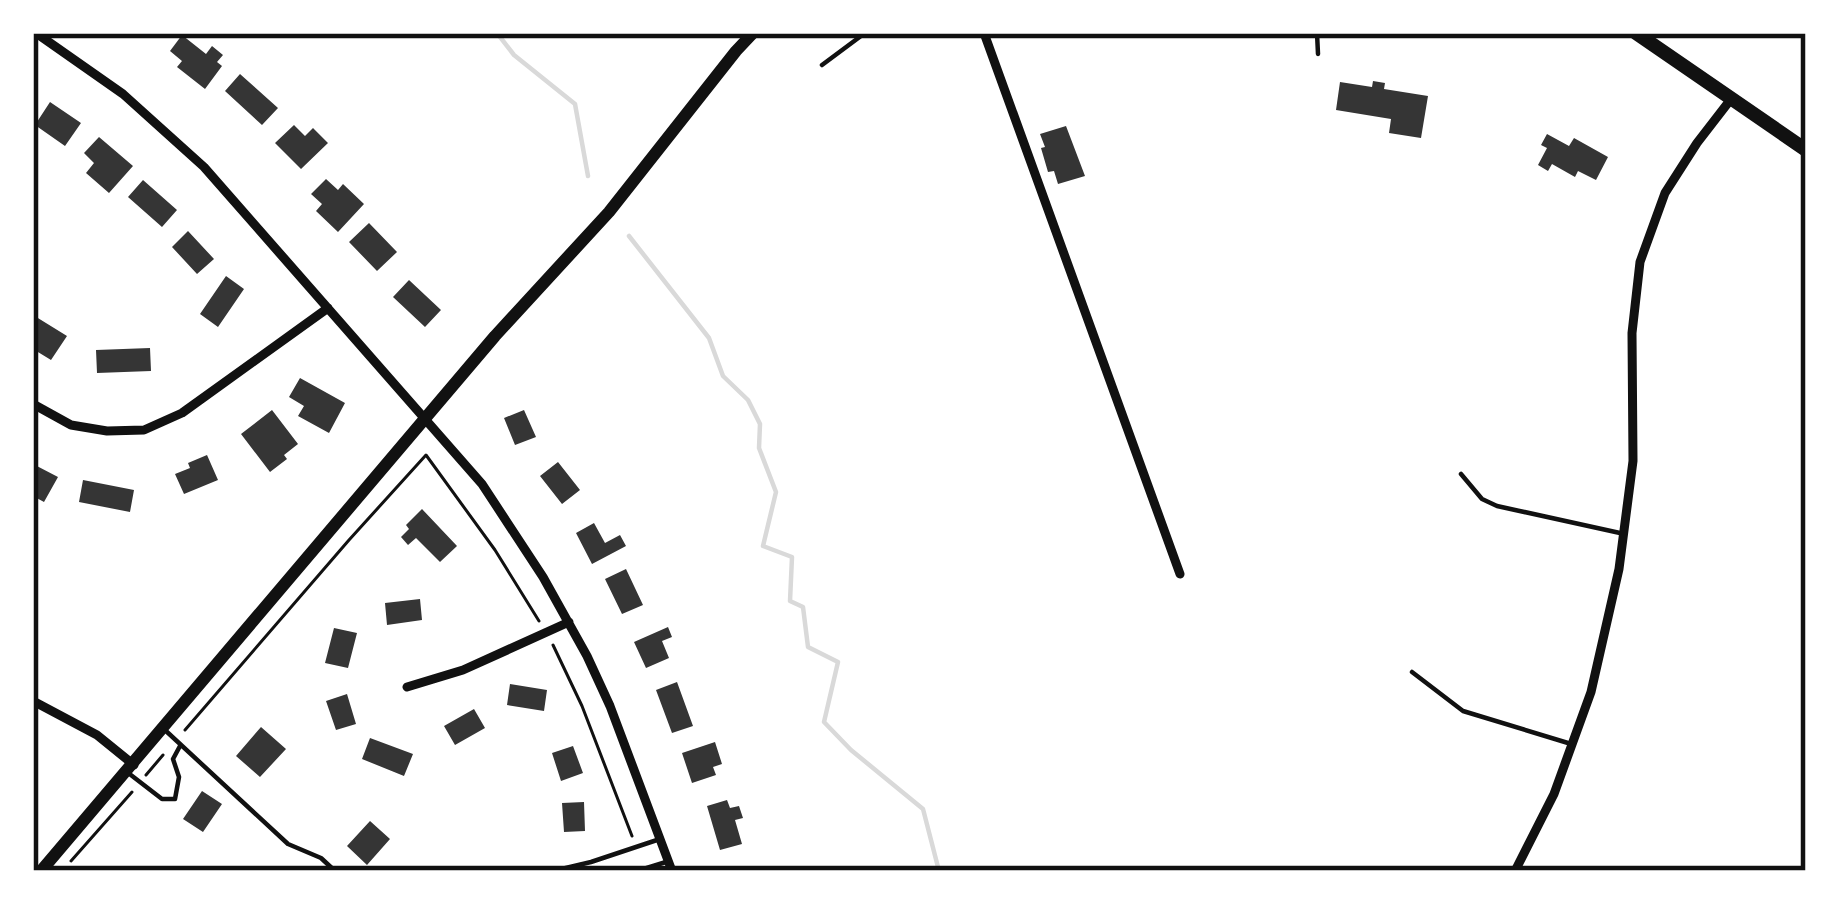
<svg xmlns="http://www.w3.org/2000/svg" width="1839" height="904" viewBox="0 0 1839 904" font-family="'Noto Sans',sans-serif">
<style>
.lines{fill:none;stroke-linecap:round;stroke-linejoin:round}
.stream{stroke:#d9d9d9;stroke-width:4.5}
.building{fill:#353535}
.path{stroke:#111;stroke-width:3}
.service{stroke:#111;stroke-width:4.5}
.minor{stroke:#111;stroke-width:9}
.tertiary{stroke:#111;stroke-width:12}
.secondary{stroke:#111;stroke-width:14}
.neatline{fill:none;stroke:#111;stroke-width:4.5}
</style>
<rect width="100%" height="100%" fill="#fff"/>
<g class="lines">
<path class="stream" d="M497,33l17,22 61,49 13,72
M629,236l80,102 14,38 25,24 12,24 -1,24 17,44 -13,54 29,11 -2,44 13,6 5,40 30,15 -14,60 27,28 72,59 16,62"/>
</g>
<path class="building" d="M182,35l24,19 6,-8 11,9 -6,7 5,4 -17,23 -28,-22 5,-6 -12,-10z
M240,74l38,34 -16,17 -37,-34z
M1373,81l12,2 -1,6 44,7 -7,42 -32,-5 2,-14 -55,-9 4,-28 32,5z
M50,102l31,21 -16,23 -30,-21z
M294,125l11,11 8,-8 15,15 -27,26 -26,-26z
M1066,126l19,50 -27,8 -4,-13 -6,1 -7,-24 4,-1 -5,-13z
M1547,134l22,12 5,-8 34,19 -12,23 -18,-9 -3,6 -23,-13 -4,7 -10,-6 9,-17 -6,-3z
M99,137l34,29 -24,27 -23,-20 8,-10 -10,-10z
M326,179l12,11 5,-6 21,20 -26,28 -22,-21 6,-7 -11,-10z
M143,180l34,30 -15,17 -34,-30z
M369,223l28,29 -20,19 -28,-29z
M188,231l26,28 -17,15 -25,-27z
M226,276l18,13 -26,38 -18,-13z
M409,280l32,30 -16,17 -32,-30z
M33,315l34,21 -16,24 -18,-11z
M150,348l1,23 -54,2 -1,-23z
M300,378l45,25 -16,30 -31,-17 6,-10 -15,-9z
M272,410l26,34 -14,11 3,4 -17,13 -29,-38z
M524,410l12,27 -21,8 -11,-27z
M207,455l11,25 -34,14 -9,-20 15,-6 -2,-5z
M558,462l22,28 -18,14 -22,-28z
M33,464l25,13 -14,25 -11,-6z
M83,480l51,10 -4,22 -51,-10z
M422,509l35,37 -17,16 -24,-24 -8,7 -7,-8 8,-8 -3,-4z
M594,523l11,20 15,-8 6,11 -34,18 -16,-31z
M626,569l17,36 -21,9 -17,-35z
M420,599l2,21 -35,5 -2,-22z
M668,627l4,10 -10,4 7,17 -23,10 -12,-26z
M334,628l23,5 -9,35 -23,-5z
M677,682l16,44 -21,7 -16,-43z
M510,684l37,6 -3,21 -37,-6z
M347,694l9,30 -20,6 -10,-29z
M474,709l11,19 -30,17 -11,-19z
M261,727l25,22 -26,28 -24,-21z
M370,738l43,16 -9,22 -42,-17z
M715,742l7,22 -9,3 3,8 -24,8 -10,-30z
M573,746l10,27 -22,8 -9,-28z
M202,791l20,13 -19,28 -20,-13z
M727,800l3,8 9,-2 4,12 -8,2 7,24 -22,6 -13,-44z
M584,802l1,29 -21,1 -2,-29z
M370,821l20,18 -23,26 -20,-19z"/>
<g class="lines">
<path class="path" d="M553,645l29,61 50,130
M185,730l164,-190 77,-85 69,95 44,71
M146,775l17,-20
M71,861l61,-69"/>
<path class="service" d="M1317,33l1,21
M822,65l43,-32
M1461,474l21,25 15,7 123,27
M1412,672l51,39 105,32
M166,731l122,113 33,14 14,13
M127,772l35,27h13l4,-22 -6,-18 7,-13
M553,871l38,-9 69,-23
M637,871l29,-9"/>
<path class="minor" d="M36,33l87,61 81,73 278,317 61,93 44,79 23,50 62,165
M984,33l196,541
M33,404l38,21 36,6 37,-1 38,-17 146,-105
M407,687l56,-17 106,-48
M33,701l64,34 37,30
M1515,871l39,-77 37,-102 28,-123 14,-108 -1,-128 8,-71 25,-69 32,-50 34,-44"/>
<path class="tertiary" d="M41,871l454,-535 114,-124 127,-161 17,-18"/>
<path class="secondary" d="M1636,33l170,117"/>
</g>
<rect width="1839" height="904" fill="none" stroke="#ffffff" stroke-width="72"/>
<rect x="36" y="36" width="1767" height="832" class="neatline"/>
</svg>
